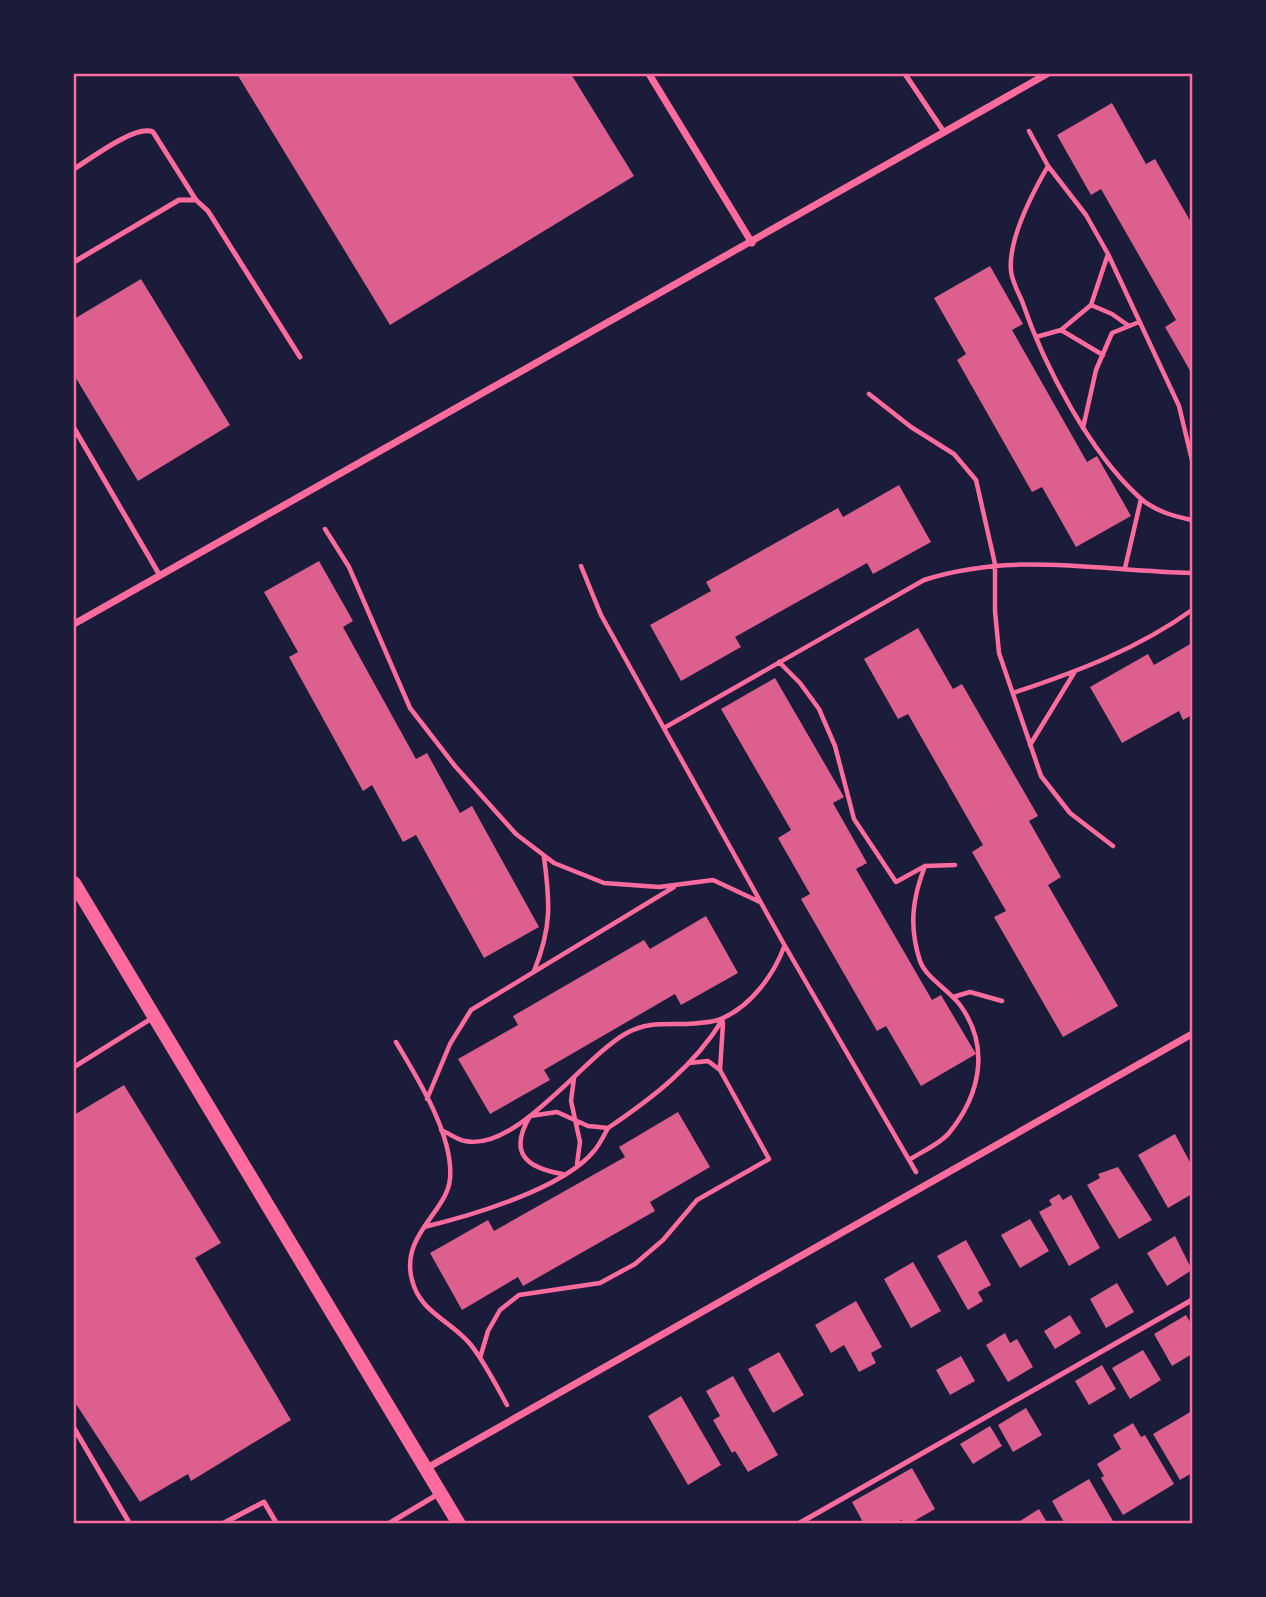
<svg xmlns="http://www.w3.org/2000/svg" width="1266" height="1597" viewBox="0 0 1266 1597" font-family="Signika,sans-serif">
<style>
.building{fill:#dd5f8e}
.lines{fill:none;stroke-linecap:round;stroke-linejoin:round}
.path{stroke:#ff6b9d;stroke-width:4.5}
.service{stroke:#ff6b9d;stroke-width:5}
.minor{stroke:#ff6b9d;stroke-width:7}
.secondary{stroke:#ff6b9d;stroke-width:14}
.neatline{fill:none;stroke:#ff6b9d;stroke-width:2.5}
</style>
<rect width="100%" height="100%" fill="#1b1b3a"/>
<path class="building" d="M237,74h334l63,102 -244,149z
M1112,103l34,61 9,-5 37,65v150l-27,-47 11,-7 -75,-131 -10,6 -34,-60z
M990,266l33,58 -11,6 75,132 10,-6 34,60 -55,31 -34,-60 -10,5 -75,-132 9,-6 -32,-56z
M141,279l89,146 -92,56 -64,-106v-56z
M899,485l32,57 -58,32 -6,-11 -132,74 6,10 -60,34 -31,-56 61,-34 -5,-9 132,-74 5,9z
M319,561l34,60 -10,6 73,132 11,-6 33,60 12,-7 67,121 -55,31 -68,-123 -13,7 -31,-57 -9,6 -74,-134 9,-5 -34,-60z
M918,628l35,61 9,-5 76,132 -9,5 32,56 -13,8 70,121 -55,31 -69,-120 12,-6 -34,-59 11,-7 -75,-131 -10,5 -34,-60z
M1192,643v72l-9,5 -4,-9 -57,32 -32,-56 58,-33 6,11z
M775,678l69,119 -11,6 34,60 -11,6 76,131 9,-5 35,59 -55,32 -35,-60 -9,5 -76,-132 9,-5 -32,-56 13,-8 -70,-121z
M706,916l32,57 -57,32 -6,-11 -131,76 6,10 -60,34 -32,-55 60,-34 -5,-9 131,-76 6,9z
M124,1085l97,158 -26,15 96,162 -100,61 -3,-7 -48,28 -66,-101v-286z
M678,1112l32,55 -60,35 5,9 -132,75 -5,-9 -56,33 -32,-57 58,-33 6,11 131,-74 -6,-10z
M1175,1134l17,32v28l-24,14 -30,-53z
M1118,1167l34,53 -33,19 -32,-54 13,-7 -2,-4z
M1059,1194l4,6 8,-5 29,53 -31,18 -30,-54 13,-7 -3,-5z
M1030,1219l19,32 -29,17 -19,-33z
M1175,1236l17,34 -25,16 -20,-33z
M966,1240l25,45 -13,7 5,9 -15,9 -31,-54z
M913,1262l28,49 -30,17 -27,-49z
M1117,1283l17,29 -28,16 -16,-29z
M856,1301l26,46 -11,6 5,10 -17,9 -15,-27 -13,8 -16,-28z
M1070,1315l11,18 -26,16 -11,-18z
M1186,1315l6,10v29l-20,12 -18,-32z
M1005,1333l5,10 7,-4 16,28 -25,15 -22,-37z
M1143,1350l18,30 -31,19 -18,-31z
M779,1352l25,43 -31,18 -25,-44z
M961,1356l14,25 -25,14 -14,-25z
M1102,1365l14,24 -27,16 -14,-24z
M733,1376l45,79 -30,17 -13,-21 -3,2 -19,-33 7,-4 -14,-25z
M681,1396l40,69 -33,20 -40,-69z
M1026,1408l16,27 -29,17 -15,-27z
M1192,1411v62l-12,7 -27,-46z
M1133,1423l8,14 4,-2 29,49 -51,31 -22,-37 3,-2 -7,-12 24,-15 -8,-14z
M990,1426l12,20 -29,18 -13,-20z
M912,1468l23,41 -26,15 -8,-4 -6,4h-31l-12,-22z
M1089,1479l24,42 -48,3 -13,-23z
M1039,1509l9,15h-33z"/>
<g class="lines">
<path class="path" d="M1029,131l19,35 38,49 22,39 71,152 13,54
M1048,166c-15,26 -40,74 -37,105 1,10 7,21 11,30 22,65 67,150 117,196 15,14 34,19 53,23
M1091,305l21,9 17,12
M1061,330l30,-25 17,-51
M1036,337l25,-7 42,25
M869,394l42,33 43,27 22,26 19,84v47l4,42 42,123 29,37 43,33
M1083,428l13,-58 16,-37 27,-11
M325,529l24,38 61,141 45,58 61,68 38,29 50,20 55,4 54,-7 47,22
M581,566l20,49 184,331 131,226
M1125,568l16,-69
M779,662l21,21 19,26 16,37 19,73 42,63 29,-16 30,-1
M1013,693c63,-21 125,-44 179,-83
M664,728l260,-148c89,-29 177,-9 268,-7
M1030,745l44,-72
M534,971c18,-44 16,-69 10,-114
M953,997l17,-5 32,9
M396,1042c21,36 58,93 54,137 -3,33 -50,56 -38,101 8,33 40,41 59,65 14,18 25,40 36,60
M720,1070l3,-47
M574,1078l-3,23 9,41 -3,22
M427,1099l23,-55 21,-34 203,-123
M441,1130c8,3 16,10 24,11 51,11 117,-82 160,-107 20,-12 39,-10 62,-10 10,-1 27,-1 36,-6 29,-13 51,-44 61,-71
M909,1160c12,-8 31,-16 40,-27 32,-39 41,-87 11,-128 -11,-15 -34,-27 -40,-44 -11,-34 -8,-62 5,-95
M563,1174c-37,-6 -55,-21 -33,-58l27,-4 31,14 20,2c46,-31 86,-62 115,-109
M424,1227c46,-11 139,-38 170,-76 6,-7 10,-16 14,-23
M480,1358l8,-27 12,-21 19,-15 81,-12 35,-19 28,-24 34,-40 72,-41 -49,-89 -12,-9 -19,2"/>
<path class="service" d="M905,74l39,58
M74,169c16,-10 62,-45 79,-37l43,68
M74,262l105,-62h17l12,11 92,146
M74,428l85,146
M74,1067l80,-50
M74,1428l56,96
M222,1524l42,-22 13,22
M388,1524l52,-31
M798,1524l394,-224"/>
<path class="minor" d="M649,74l103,169
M74,624l973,-550
M427,1468l765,-434"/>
<path class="secondary" d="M74,883l385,641"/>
</g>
<rect width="1266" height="1597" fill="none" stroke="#1b1b3a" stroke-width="150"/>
<rect x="75" y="75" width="1116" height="1447" class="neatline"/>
</svg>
